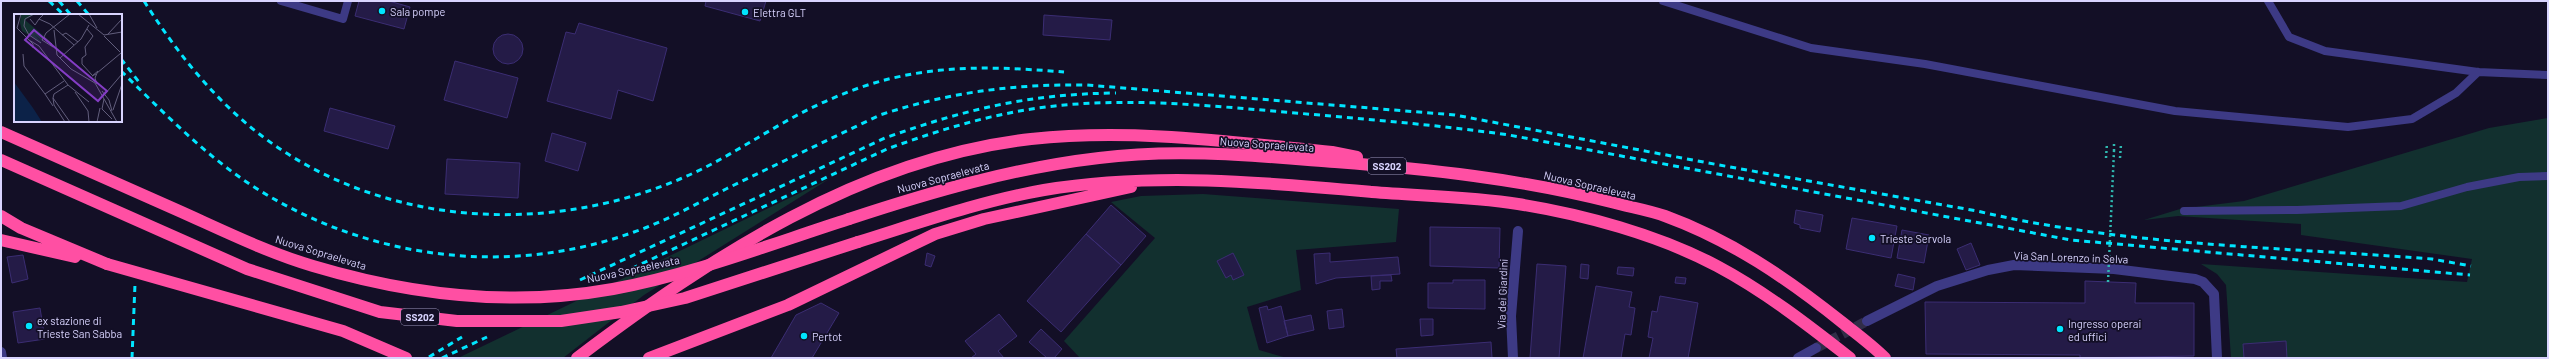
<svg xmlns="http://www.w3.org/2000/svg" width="2549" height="359" viewBox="0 0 2549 359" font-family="Barlow,sans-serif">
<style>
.green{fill:#12302f}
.building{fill:#241b47;stroke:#3b2d73}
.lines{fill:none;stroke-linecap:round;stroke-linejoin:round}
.street-tunnel{stroke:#312d47;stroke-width:10;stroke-dasharray:10 5;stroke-linecap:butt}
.path{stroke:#2fb8b0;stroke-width:2.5;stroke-dasharray:2 3;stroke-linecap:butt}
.lane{stroke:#3d3a85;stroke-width:8}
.street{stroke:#3d3a85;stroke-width:10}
.highway{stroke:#ff4fa3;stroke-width:12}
.rail{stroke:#00e5ff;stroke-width:3;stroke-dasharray:6 5;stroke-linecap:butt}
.path-bridge{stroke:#2fb8b0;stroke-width:2.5;stroke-dasharray:2 3;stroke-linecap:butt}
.highway-bridge{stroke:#ff4fa3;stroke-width:12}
.poi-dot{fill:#00e5ff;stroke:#130f26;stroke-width:1.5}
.labels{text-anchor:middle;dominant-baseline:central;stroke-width:3.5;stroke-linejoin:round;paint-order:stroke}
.shield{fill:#130f26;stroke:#9e99be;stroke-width:1}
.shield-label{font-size:10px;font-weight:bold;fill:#d9d4ff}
.poi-label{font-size:11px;fill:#d9d4ff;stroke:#130f26;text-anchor:start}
.street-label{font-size:11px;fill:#d9d4ff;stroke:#130f26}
.inset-road{fill:none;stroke:#625e7d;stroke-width:1}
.view{fill:#843dc5;fill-opacity:0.15;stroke:#843dc5;stroke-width:2}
.inset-edge{fill:none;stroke:#d9d4ff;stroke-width:2}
</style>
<rect width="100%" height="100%" fill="#130f26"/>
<path class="green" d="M2548,118v240h-317l-5,-73 -9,-11 -16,-10 266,18 5,-23 -171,-24v-11l-123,-8 -34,4 36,-11 64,-8 245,-73z
M829,179l-185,116 -81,63h-105z
M1203,194l196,15 -3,33 -100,8 5,40 -54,17 12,43 28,8h-207l-16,-17 91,-103 -44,-36 30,-6z"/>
<path class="building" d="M359,1h30l21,6 -6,22 -49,-13z
M706,1h60l-6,20 -55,-15z
M1044,15l68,5 -2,20 -67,-5z
M579,23l88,25 -14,53 -35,-11 -7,29 -64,-18 19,-69 9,2z
M493 49a15 15 0 1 1 30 0a15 15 0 1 1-30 0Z
M455,61l63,17 -11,40 -63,-18z
M330,108l65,18 -7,23 -64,-18z
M552,133l34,10 -8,28 -33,-10z
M447,159l73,4 -2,35 -73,-4z
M1111,205l35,31 -25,29 -35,-31z
M1796,210l27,5 -3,17 -20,-4v-3l-6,-2z
M1852,218l45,8 -6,32 -45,-9z
M1430,227l70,1 -1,40 -69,-2z
M1902,230l27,5 -5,28 -27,-5z
M1086,234l35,31 -60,67 -34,-31z
M1971,243l9,22 -14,5 -9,-21z
M927,253l8,3 -4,11 -6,-2z
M1233,253l11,22 -11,5 -2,-5 -5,3 -9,-17z
M1330,253v9l68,-5 2,17 -64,4 -20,6 -2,-30z
M23,255l5,24 -16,4 -5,-26z
M1537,264l29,2 -7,92h-29z
M1581,264l8,1 -1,14 -8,-1z
M1618,267l16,1 -1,8 -16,-2z
M1898,274l17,4 -2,12 -18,-4z
M1391,275l1,6h-12v8l-8,1 -1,-14z
M1676,277l10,1 -1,6 -10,-1z
M1453,280h32v29l-57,-1v-25h25z
M2085,281l51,2 -1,20h59v53l-114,2v-3l-154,-1 -1,-52 160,1z
M1596,286l36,6 -3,15 6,1 -4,27 -6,-1 -4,24h-38z
M1660,296l38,7 -10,55h-39l4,-20 -5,-1 4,-26 5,1z
M821,303l18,10 -27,45h-41l25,-43z
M1267,306l1,4 13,-4 7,30 -21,7 -8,-35z
M40,308l5,31 -27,4 -5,-31z
M1342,309l2,18 -15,2 -2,-18z
M999,314l18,22 -19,15 6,7h-33l5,-4 -11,-13z
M1311,315l3,15 -26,6 -4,-15z
M1420,319h13v16l-12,1z
M1041,329l21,20 -8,9h-7l-18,-16z
M2286,341l1,17h-43l-1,-14z
M1491,342l1,16h-95l-1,-9z"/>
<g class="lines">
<path class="street-tunnel" d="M1816,348l51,-27"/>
<path class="path" d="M2114,151v-7
M2106,158l1,-15
M2120,158l1,-14"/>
<path class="lane" d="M281,1l62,18 5,-18
M1663,1l148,47 114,16 250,47 173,16 64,-8 44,-26 22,-21
M2268,1l21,36 36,14 153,21 70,3
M2184,211l113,-1 104,-4 66,-19 52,-10 29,-1"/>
<path class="street" d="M1867,321l70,-35 51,-16 26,-5 100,4 81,10 8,3 11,12 3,64
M1,352l1,6
M1513,358l-2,-42 7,-85
M1798,358l18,-10"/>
<path class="highway" d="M1,216l20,12 86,36
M849,219c82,-27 164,-51 250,-61 78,-10 157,-2 236,4 93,7 186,17 276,40 18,5 37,8 54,14 66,24 123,63 178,107 14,11 29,22 42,35
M1,240l74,17
M858,242c61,-19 123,-41 186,-52 110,-18 218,-8 328,2 48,4 98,4 146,12 64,10 141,31 199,62 47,25 91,59 133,92
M577,358c134,-101 283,-200 454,-219 101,-11 201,3 301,13l25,5
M649,358l139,-53 147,-71 49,-15 147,-32"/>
<path class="rail" d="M49,1l15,14
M59,1l12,14
M77,1l12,14
M144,1c32,50 67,95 114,132 119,93 286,104 422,46 53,-22 98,-58 151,-80 79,-35 148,-34 233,-27
M121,59l18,23
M121,71c39,38 79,79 124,110 114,77 259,98 389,51 32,-11 62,-28 92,-43 51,-25 102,-49 154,-74 70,-23 133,-31 207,-30l368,30 264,50 258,46c148,35 304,36 455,48l39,7
M622,273l265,-124c55,-20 110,-37 168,-43 72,-8 147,-1 218,5 79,7 158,13 236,24l562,105 399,35
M580,280l305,-142c81,-29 144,-44 231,-45
M429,357l33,-20
M132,358l3,-74
M442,358l45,-21"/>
<path class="path-bridge" d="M2108,282l6,-131"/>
<path class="highway-bridge" d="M1,132c59,26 117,52 176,78 45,20 89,42 136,56 97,29 200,41 300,23 81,-15 158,-45 236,-70
M1,160l246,109 133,43 77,9h104l60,-9 64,-14 173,-56
M107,264l236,67 63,27"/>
</g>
<g class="poi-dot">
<circle cx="382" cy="11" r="4"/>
<circle cx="745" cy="12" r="4"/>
<circle cx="1872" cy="238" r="4"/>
<circle cx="29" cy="326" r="4"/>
<circle cx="2060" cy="329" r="4"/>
<circle cx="804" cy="336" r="4"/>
</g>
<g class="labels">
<g class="shield">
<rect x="1368" y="158" width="38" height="16" rx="3"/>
<rect x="401" y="309" width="38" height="16" rx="3"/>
</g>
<g class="shield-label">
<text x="1387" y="166">SS202</text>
<text x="420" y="317">SS202</text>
</g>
<g class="poi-label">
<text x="390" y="11">Sala pompe</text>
<text x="753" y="12">Elettra GLT</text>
<text x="1880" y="238">Trieste Servola</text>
<text x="37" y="320">ex stazione di<tspan x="37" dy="13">Trieste San Sabba</tspan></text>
<text x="2068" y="323">Ingresso operai<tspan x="2068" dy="13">ed uffici</tspan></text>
<text x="812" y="336">Pertot</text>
</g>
<g class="street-label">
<text transform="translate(1267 144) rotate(4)">Nuova Sopraelevata</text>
<text transform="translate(943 177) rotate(-15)">Nuova Sopraelevata</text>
<text transform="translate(1590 185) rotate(13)">Nuova Sopraelevata</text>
<text transform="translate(321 252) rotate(17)">Nuova Sopraelevata</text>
<text transform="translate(2071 257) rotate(2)">Via San Lorenzo in Selva</text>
<text transform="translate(633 269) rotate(-12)">Nuova Sopraelevata</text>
<text transform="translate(1502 294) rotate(-88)">Via dei Giardini</text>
</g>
</g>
<g transform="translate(14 14)">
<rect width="108" height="108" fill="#130f26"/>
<path d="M7,0h14l-10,6 19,16 -2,5 -8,-7 8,9 -20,-12 -2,-8z" fill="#12302f"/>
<path d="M0,68l19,26 9,14h-28z" fill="#0c2248"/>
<path class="inset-road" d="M7,0l-4,14 16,16v4M20,0l-9,5 -1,7 5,9 12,8M30,0l-5,5 11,5 24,21M64,0l26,21 18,-3M75,0l8,14M16,5l5,6 4,-6M73,15l6,7 -8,11 1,8 -4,3v6l10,11M40,16l3,25 14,14 24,14 22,39M94,20l14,-15M48,21l4,-2 12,9M90,22l16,16M30,23l-2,3 11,7M15,26l10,6 29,39 21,17M38,30l-8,-7 2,-4 24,-19M9,40l1,12 21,28 19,-13M46,44l21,-19 8,-14M82,60l-4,2 6,-5M83,70l-2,-6 2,-5 24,-20M54,71l-14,9 -1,4 17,24M88,77l7,9 3,11M61,78l13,19 1,11M31,80l8,12M91,80l17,-20M39,84l1,7 11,17M90,85l-2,10 10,10M99,96l9,-26M83,108l3,-14"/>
<path class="view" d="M20,16l73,61 -9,10 -73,-61z"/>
<rect width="108" height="108" class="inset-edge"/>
</g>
<rect width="2549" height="359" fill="none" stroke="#d9d4ff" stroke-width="4"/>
</svg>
